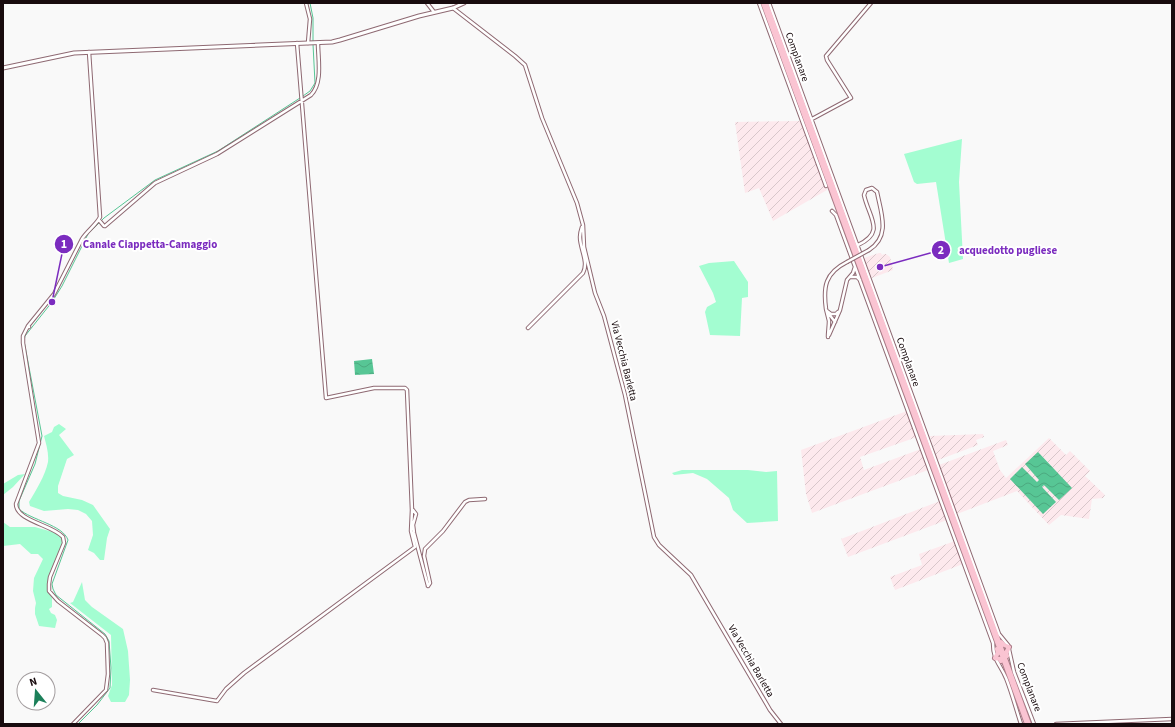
<svg xmlns="http://www.w3.org/2000/svg" width="1175" height="727" viewBox="0 0 1175 727" font-family="'Source Sans 3',sans-serif">
<style>
.industrial{fill:url(#industrial-furrows)}
.grass{fill:#a3fdd1}
.water{fill:url(#water-waves)}
.lines{fill:none;stroke-linecap:round;stroke-linejoin:round}
.stream{stroke:#57c695;stroke-width:1}
.minor-casing{stroke:#8e6972;stroke-width:4.5}
.tertiary-casing{stroke:#8e6972;stroke-width:5}
.trunk-casing{stroke:#aa7a86;stroke-width:6}
.minor{stroke:#fff;stroke-width:2.5}
.tertiary{stroke:#fff;stroke-width:3}
.trunk{stroke:#fac4d2;stroke-width:4}
.minor-bridge-casing{stroke:#8e6972;stroke-width:4.5;stroke-linecap:butt}
.minor-bridge{stroke:#fff;stroke-width:2.5}
.labels{text-anchor:middle;dominant-baseline:central;stroke-width:4;stroke-linejoin:round;paint-order:stroke}
.street-label{font-size:10px;fill:#180b0e;stroke:#fff}
.leader{fill:none;stroke:#7b2cbf;stroke-width:1.5}
.callout-dot{fill:#7b2cbf;stroke:#fff;stroke-width:1.5}
.mark-label{font-size:12px;text-anchor:middle;font-weight:bold;fill:#fff}
.callout-label{font-size:11px;text-anchor:middle;font-weight:bold;fill:#7b2cbf;stroke:#fff;stroke-width:4;stroke-linejoin:round;paint-order:stroke}
</style>
<defs>
<pattern id="industrial-furrows" width="10" height="10" patternUnits="userSpaceOnUse"><rect width="10" height="10" fill="#fde9ed"/><path d="M-1 1l2-2M0 10L10 0M9 11l2-2" fill="none" stroke="#d8c6ca"/></pattern>
<pattern id="water-waves" width="16" height="10" patternUnits="userSpaceOnUse"><rect width="16" height="10" fill="#57c695"/><path d="M0 5q4-4 8 0t8 0" fill="none" stroke="#4ba97f"/></pattern>
</defs>
<rect width="100%" height="100%" fill="#f9f9f9"/>
<path class="industrial" d="M800,121l27,69 -54,31 -14,-33 -14,5 -10,-71z
M879,253h2l1,2 2,-1h2l4,3 3,13 -21,8 -8,-20z
M907,411l10,26 -57,20 4,13 57,-21 7,21 -116,43 -6,-19 -5,-44z
M983,434l1,3 -8,3 2,5 -40,15 -8,-24z
M1049,438l17,17 4,-4 20,20 -5,5 20,19 -2,3 -11,1 -3,20 -28,-4 -12,10 -32,-34 -60,23 -18,-49 67,-25 2,5 -15,6 7,19 6,8z
M940,501l7,19 -99,37 -7,-18z
M955,541l8,23 -68,26 -5,-13 32,-12 -3,-11z"/>
<path class="grass" d="M962,139l-3,43 4,77 -14,4 -13,-81 -19,2 -3,-2 -10,-28z
M734,261l14,21v15l-6,1 -2,38 -30,-1 -5,-23 2,-5 9,-5 -3,-9 -14,-27 10,-3z
M59,424l7,5 -7,6 15,20 -7,4 -9,27v7l5,3 19,4 11,5 17,24 -3,9 -3,22h-4l-6,-7 -6,-3 5,-15 -1,-14 -6,-7 -8,-4 -10,-1 -24,2 -14,-5 -1,-4c7,-12 16,-26 19,-40 1,-9 -2,-18 -4,-26l8,-4 2,-5z
M682,470h66l18,2 11,-1 1,50 -31,2 -14,-13 -4,-12 -22,-19 -14,-6 -19,2 -2,-2z
M25,474l-12,13 -10,8v-11l15,-9z
M3,522l7,5h25l25,7 4,5 -15,38 -2,10 5,11v9l-3,2 2,4 4,2 2,5 -2,8 -16,-2 -4,-12v-6l1,-5 -3,-12 1,-13 9,-19 -5,-5h-7l-11,-10 -17,2z
M82,582l3,18 7,7 31,22 5,22 2,29 -1,15 -4,7h-14l-3,-6 4,-11 -1,-50 -41,-32 3,-1z"/>
<path class="water" d="M372,359l2,15 -19,1 -1,-14z
M1038,452l34,36 -13,12 -15,-15 -2,2 14,15 -13,12 -33,-35 12,-12 15,15 2,-2 -14,-16z"/>
<g class="lines">
<path class="stream" d="M310,3l3,15v23
M303,96l7,-5 5,-8 -2,-39
M78,724l19,-19 13,-17 1,-20 -2,-27 -4,-7 -49,-39 -3,-6 -1,-5 16,-44c-5,-15 -37,-20 -49,-31v-8l16,-37 7,-28 -18,-95 1,-5 27,-34 10,-16 26,-52 16,-16 51,-38 63,-29 82,-53"/>
<g class="minor-casing">
<path id="minor" d="M306,3l4,16 -2,24
M427,3l7,9
M759,3l67,183
M769,3l230,631 9,11 6,27 20,52
M453,8l62,48 10,9 17,53 35,85 6,22 1,22 11,46 9,23 21,79 29,142 5,8 32,30 79,135 11,14
M812,119l39,-21 -24,-38 -1,-4 45,-53
M832,211l4,4 157,428c0,17 7,21 13,35 6,15 10,31 15,46
M99,220l5,6h1l50,-43 62,-29 94,-59c12,-12 7,-36 7,-52
M858,245c28,-13 11,-27 6,-50l2,-5 6,-2 5,4c4,21 14,44 -8,58
M850,277h7l3,3
M827,311l4,3h5l2,-2
M829,314l6,8
M28,326l26,-32 28,-55c4,-7 16,-16 18,-22l-11,-165
M29,327l-1,-1 -5,10v7l16,100 -23,61c0,17 37,21 47,33l1,6 -14,34 -1,7v7l9,10 44,34 3,3 2,5 1,31 -2,16 -33,34
M528,328l55,-55c6,-11 -3,-24 -3,-36 0,-3 1,-7 2,-10
M829,335l11,-25 7,-30 6,-7 2,-6
M828,337c0,-5 1,-11 1,-16 -1,-4 -2,-8 -3,-12 -3,-22 -1,-36 21,-47
M413,510l3,4 -3,11 1,8 14,53
M428,586l2,-3 -6,-27 1,-7 18,-18 22,-29 4,-2 16,-1
M153,690l64,11 9,-12 18,-16 171,-126 -4,-16 1,-21 -5,-120 -2,-2h-31l-48,10 -29,-355
M1056,724l116,-5"/>
</g>
<g class="tertiary-casing">
<path id="tertiary" d="M3,68l71,-15 258,-11 8,-2 79,-24 34,-8 11,-5"/>
</g>
<g class="trunk-casing">
<path id="trunk" d="M763,3l264,721
M766,3l263,721
M1001,642l3,3 5,2 -3,6 1,3
M997,649l1,4 -3,5 5,1 1,2"/>
</g>
<use href="#minor" class="minor"/>
<use href="#tertiary" class="tertiary"/>
<use href="#trunk" class="trunk"/>
<g class="minor-bridge-casing">
<path id="minor-bridge" d="M847,262l22,-12"/>
</g>
<use href="#minor-bridge" class="minor-bridge"/>
</g>
<g class="labels">
<g class="street-label">
<text transform="translate(797 57) rotate(70)">Complanare</text>
<text transform="translate(624 361) rotate(76)">Via Vecchia Barletta</text>
<text transform="translate(908 362) rotate(70)">Complanare</text>
<text transform="translate(751 661) rotate(60)">Via Vecchia Barletta</text>
<text transform="translate(1029 687) rotate(69)">Complanare</text>
</g>
</g>
<path class="leader" d="M52 302L64 244M880 267L941 250"/>
<g class="callout-dot">
<circle cx="52" cy="302" r="4"/>
<circle cx="880" cy="267" r="4"/>
<circle cx="64" cy="244" r="10"/>
<circle cx="941" cy="250" r="10"/>
</g>
<g class="mark-label">
<text x="64" y="248">1</text>
<text x="941" y="254">2</text>
</g>
<g class="callout-label">
<text x="150" y="248">Canale Ciappetta-Camaggio</text>
<text x="1008" y="254">acquedotto pugliese</text>
</g>
<rect width="1175" height="727" fill="none" stroke="#180b0e" stroke-width="8"/>
<g transform="translate(36 691) rotate(343)"><circle r="19" fill="#ffffff" stroke="#a39d9f"/>
<path d="M0-3L7 15L0 10L-7 15Z" fill="#1c805a"/>
<text y="-6" font-size="11" font-weight="bold" text-anchor="middle" fill="#180b0e">N</text>
</g>
</svg>
